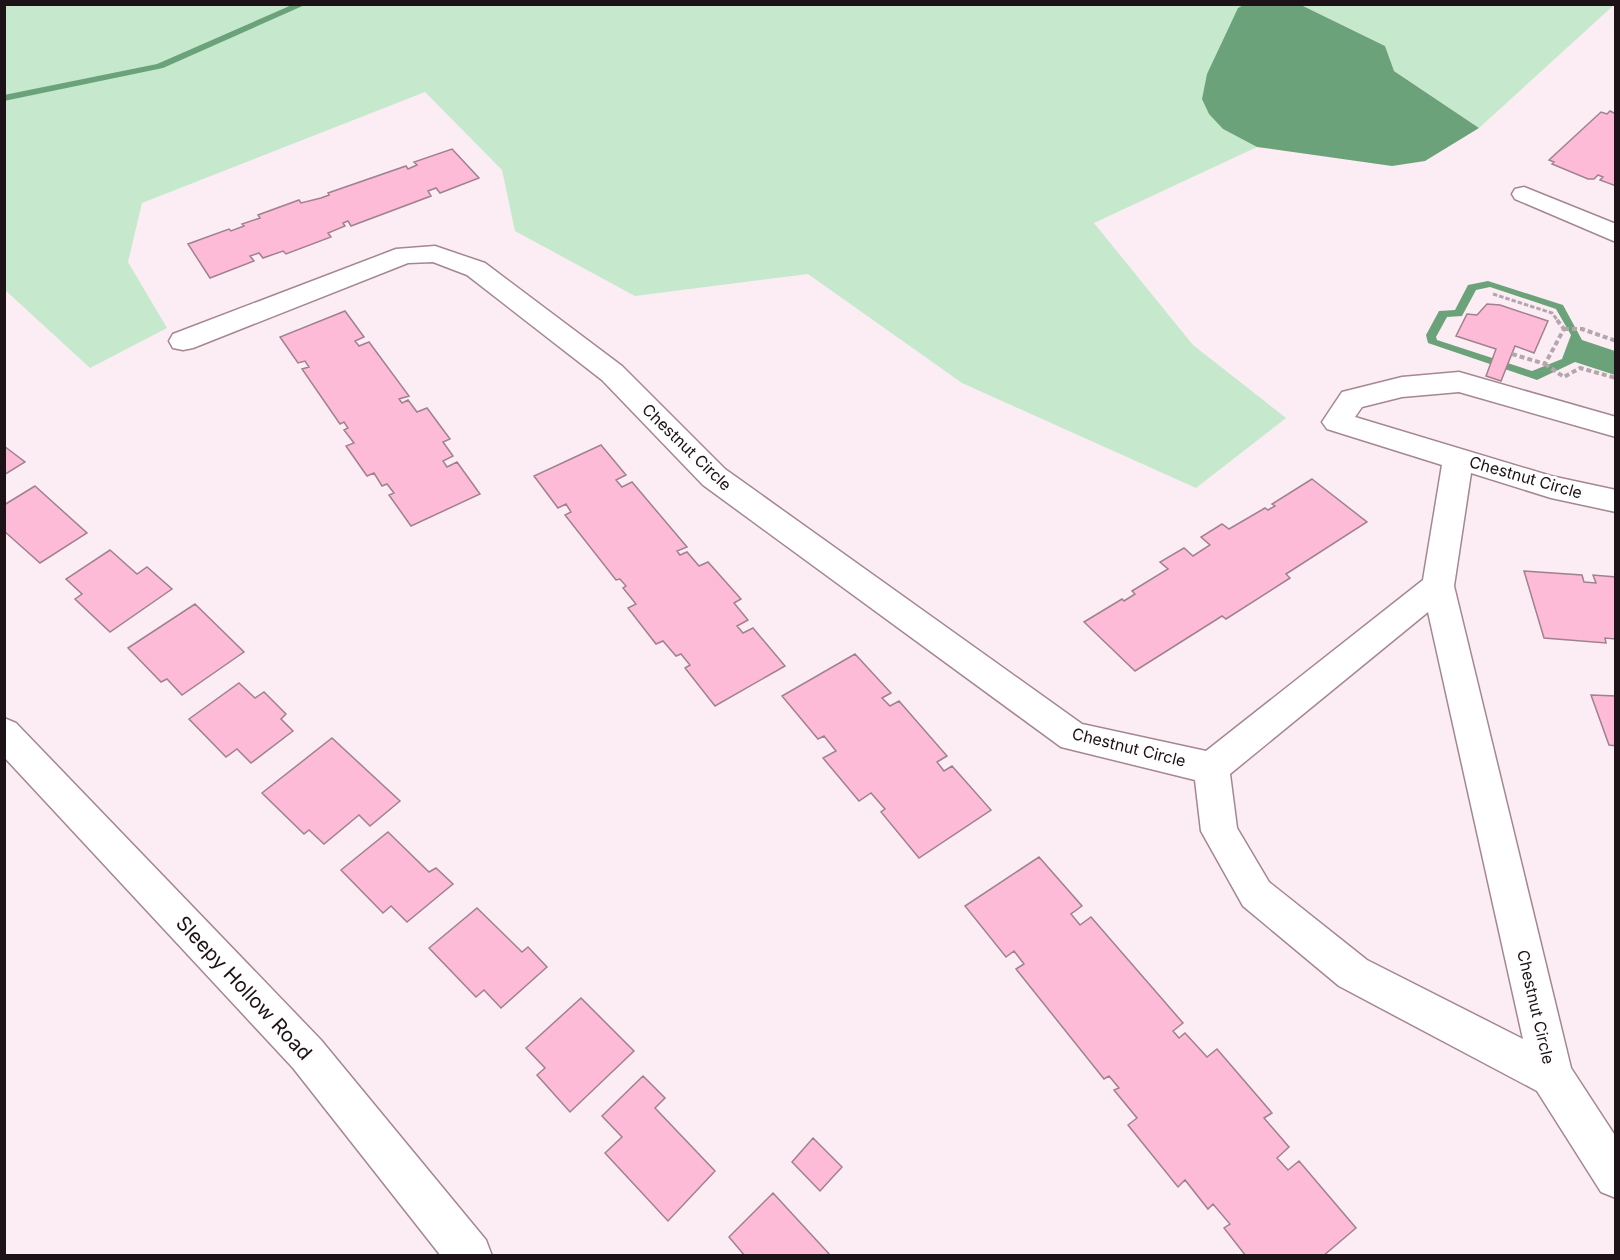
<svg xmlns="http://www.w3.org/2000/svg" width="1620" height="1260" viewBox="0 0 1620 1260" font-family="Inter,sans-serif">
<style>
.green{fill:#c6e9cd}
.water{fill:#6ca279;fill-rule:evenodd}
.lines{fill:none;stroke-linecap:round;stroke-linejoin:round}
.stream{fill:#6ca279;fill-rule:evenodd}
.building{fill:#fdbbd8;stroke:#a0818e;stroke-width:1.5}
.minor-casing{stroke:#a58693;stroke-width:3}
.path-far1{stroke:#b3a6ac;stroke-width:3;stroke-dasharray:4.5 2;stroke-linecap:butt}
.path{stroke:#b3a6ac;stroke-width:4;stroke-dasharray:5 3;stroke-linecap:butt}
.minor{fill:#fff;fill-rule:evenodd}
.labels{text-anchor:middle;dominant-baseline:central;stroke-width:6;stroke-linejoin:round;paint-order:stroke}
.street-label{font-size:16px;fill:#1d1217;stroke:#fefefe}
.near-street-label{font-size:20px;fill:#1d1217;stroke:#fefefe}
</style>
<rect width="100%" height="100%" fill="#fbedf3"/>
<path class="green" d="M1615,4l-136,124 -86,-58 -8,-24 -84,-41z
M4,5h1241l-7,3 -15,121 34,18 -163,76 99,122 93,73 -90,70 -234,-105 -154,-109 -173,22 -120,-65 -13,-61 -77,-78 -283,111 -14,59 39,66 -77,40 -85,-78z"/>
<path class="water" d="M1245,4l56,1 84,41 9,25 85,57 -54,33 -33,5 -135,-19 -34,-18 -14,-15 -7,-15 5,-25 31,-66z
M1488,281l75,24 19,35 33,11v24l-40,-13 -38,18 -109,-37 -2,-8 13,-24 16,-1 13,-25zM1490,287l66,22 15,26 -9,24 -30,12 -95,-31 -1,-3 11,-20 15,-1 14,-26z"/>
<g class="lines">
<path class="stream" d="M294,4h13l-144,64 -159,33v-6l153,-31z"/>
</g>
<path class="building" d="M1610,111l6,3v72l-16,-6 3,-3 -5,-2 -4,4h-6l-36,-15 2,-2 -5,-2 52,-48 6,2z
M452,149l27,29 -39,15 -4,-5 -8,3 3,5 -80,30 -3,-5 -5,2 2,3 -17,7 3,4 -45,17 -3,-3 -20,7 -4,-5 -9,3 4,5 -44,17 -22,-34 41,-15 2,2 13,-5 -2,-2 18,-6 -2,-3 41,-15 2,3 20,-5 8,-3 -1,-2 78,-27 2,3 9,-4 -3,-3z
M1487,304l13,1 48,16 -14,32 -19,-7 -14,35 -15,-5 10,-27 -40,-13 11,-22 10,1z
M345,311l19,26 -9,4 4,5 10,-4 40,54 -10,3 3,4 6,-3 9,12 10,-4 23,31 -7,3 10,14 -10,5 4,6 10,-5 23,32 -69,32 -22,-31 5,-2 -7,-9 -5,2 -8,-13 -7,3 -21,-30 8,-3 -10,-13 4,-2 -4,-6 -4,2 -38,-55 7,-2 -4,-6 -7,2 -18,-26z
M601,445l25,30 -10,5 6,7 10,-5 55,65 -10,4 3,4 7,-3 12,14 9,-4 33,37 -7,4 14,17 -11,6 6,7 10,-5 32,38 -70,40 -30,-38 5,-3 -9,-11 -5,2 -13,-15 -7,3 -28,-36 8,-4 -13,-16 3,-2 -6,-7 -4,1 -51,-65 6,-3 -5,-8 -8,4 -24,-32z
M4,446l21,16 -21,13z
M1312,479l55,43 -81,52 4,4 -64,41 -4,-3 -87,55 -51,-49 38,-23 2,2 11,-7 -3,-3 36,-22 -8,-7 24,-14 9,8 17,-11 -9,-8 21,-13 7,5 36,-21 3,2 7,-4 -3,-2z
M35,486l52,47 -47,30 -36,-32v-26z
M110,550l27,24 10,-7 25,22 -62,43 -35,-33 7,-5 -16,-15z
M1524,571l58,4 2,7 12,1 -3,-8 23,2v62l-11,-1 1,5 -62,-5z
M195,604l49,48 -62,43 -15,-16 -6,3 -33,-34z
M855,654l36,39 -9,5 8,8 9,-5 48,55 -10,6 7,9 8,-5 39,44 -72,48 -38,-46 4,-3 -14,-16 -12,8 -36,-43 13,-7 -12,-15 -6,3 -36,-43z
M239,683l16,15 9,-6 22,22 -5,5 12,12 -42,32 -14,-14 -11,8 -37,-38z
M1591,695l25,1v50l-7,-1z
M332,738l68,63 -30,25 -11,-11 -35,29 -15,-14 -5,4 -42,-41z
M388,832l41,40 7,-4 17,16 -46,38 -16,-16 -8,7 -42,-43z
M1039,857l43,49 -11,8 9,11 11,-8 92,106 -10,8 6,7 6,-5 22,24 10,-8 55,64 -8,5 25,29 -12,11 11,12 11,-9 57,67 -33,28h-77l-22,-28 6,-4 -17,-20 -5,5 -23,-29 -7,7 -50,-62 9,-7 -23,-28 5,-2 -10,-12 -5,3 -88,-110 8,-5 -10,-13 -8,6 -41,-51z
M477,908l45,44 6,-5 19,20 -46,41 -17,-18 -8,7 -47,-49z
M581,998l53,53 -64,61 -33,-37 8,-7 -19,-20z
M643,1076l22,22 -10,10 60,63 -47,50 -63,-68 17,-16 -20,-21z
M813,1138l29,29 -22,24 -28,-29z
M773,1193l58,63h-86l-16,-19z"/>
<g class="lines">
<g class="minor-casing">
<path id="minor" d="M1524,187l92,37v18l-101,-43 -3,-5 3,-5z
M435,246l50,17 137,103 103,103 357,255 124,27 217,-171 19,-115 -115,-36 -5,-7 20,-30 60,-15 57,-5 157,45v20l-157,-45 -57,5 -40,10 -7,10 196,59 65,14v22l-65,-14 -80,-25 -17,113 117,482 45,69v61l-15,-6 -64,-101 -198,-105 -96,-80 -42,-75 -6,-51 -134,-33 -358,-262 -101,-105 -135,-105 -34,-13 -25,1 -215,85 -10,2 -10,-2 -4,-7 4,-7 223,-85zM1428,612l95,427 -156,-79 -98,-78 -32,-54 -7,-54z
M4,718l12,5 305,317 165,200 6,16h-51l-148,-188 -289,-311z"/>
</g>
<path class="path-far1" d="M1493,294l59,19 6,8"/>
<path class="path" d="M1557,320l7,9
M1564,329h18l34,12
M1512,354l33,10 19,-35
M1545,364l19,13 16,-9 36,10"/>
<use href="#minor" class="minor"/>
</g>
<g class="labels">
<g class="street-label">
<text transform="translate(687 447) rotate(44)">Chestnut Circle</text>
<text transform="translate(1526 477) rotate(16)">Chestnut Circle</text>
<text transform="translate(1129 747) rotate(14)">Chestnut Circle</text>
<text transform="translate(1536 1007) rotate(77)">Chestnut Circle</text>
</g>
<g class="near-street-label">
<text transform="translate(244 988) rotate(47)">Sleepy Hollow Road</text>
</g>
</g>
<rect width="1620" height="1260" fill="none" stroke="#1d1217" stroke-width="12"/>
</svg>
